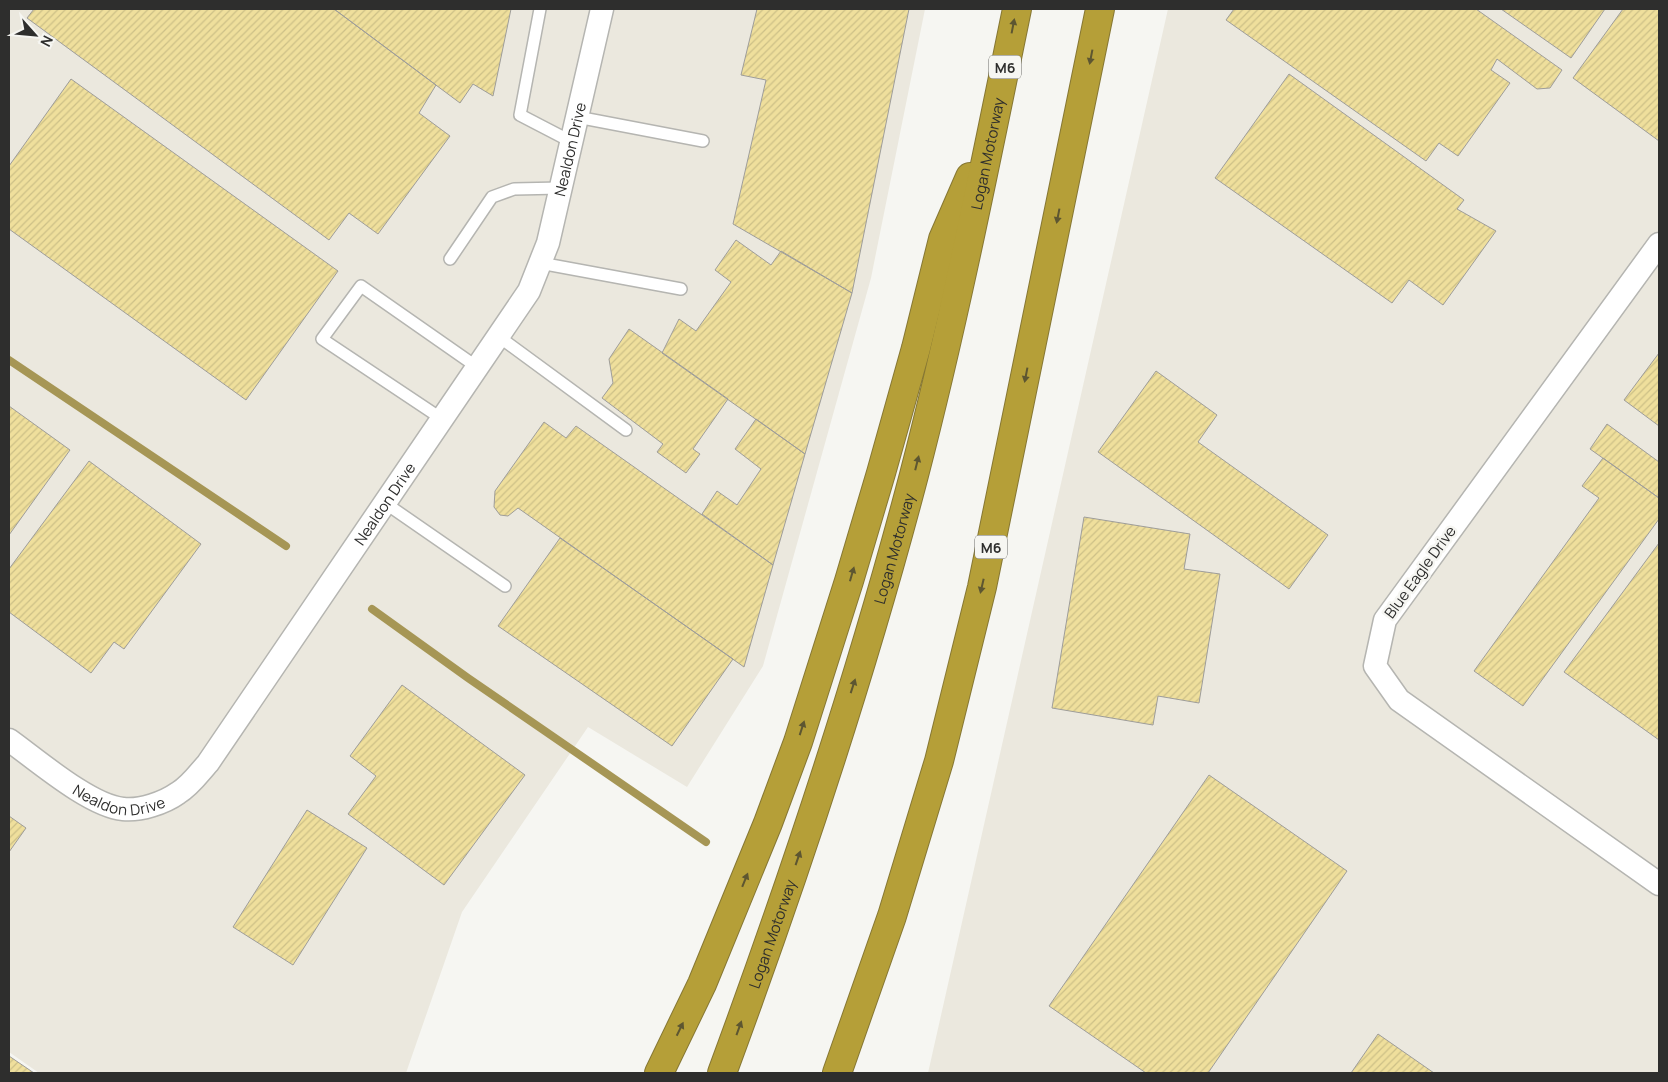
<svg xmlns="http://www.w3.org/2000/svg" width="1668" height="1082" viewBox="0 0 1668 1082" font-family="Manrope,sans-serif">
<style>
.built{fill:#ebe8de}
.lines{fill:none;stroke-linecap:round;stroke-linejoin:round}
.stream{stroke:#a69655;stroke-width:8}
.building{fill:url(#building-hatch);stroke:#9e9d9a}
.lane-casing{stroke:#b5b5b1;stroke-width:14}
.street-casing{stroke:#b5b5b1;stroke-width:25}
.highway-casing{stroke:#867734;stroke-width:30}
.lane{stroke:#fff;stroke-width:11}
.street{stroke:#fff;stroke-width:22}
.highway{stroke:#b59f38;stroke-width:28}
.oneway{fill:#5d5631}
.labels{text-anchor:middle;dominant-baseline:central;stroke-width:5;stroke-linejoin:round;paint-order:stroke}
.shield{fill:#f6f6f2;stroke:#6a6a68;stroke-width:1}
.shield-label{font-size:14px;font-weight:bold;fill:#2e2e2d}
.street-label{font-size:15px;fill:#2e2e2d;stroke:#f6f6f2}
</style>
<defs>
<pattern id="building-hatch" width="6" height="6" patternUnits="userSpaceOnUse" patternTransform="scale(1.25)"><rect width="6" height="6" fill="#efdf9c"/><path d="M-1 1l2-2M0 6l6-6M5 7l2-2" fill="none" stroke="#cdc087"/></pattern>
</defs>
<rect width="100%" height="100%" fill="#f6f6f2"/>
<path class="built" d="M9,9h916l-54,269 -108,388 -76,121 -99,-60 -126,185 -56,161h-367l-30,-21z
M1168,9h491v1064h-731z"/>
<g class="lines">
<path class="stream" d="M9,360l277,186
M372,609l96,69 238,164"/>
</g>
<path class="building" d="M34,9h300l102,76 -17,28 31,23 -72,98 -29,-21 -20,27 -302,-222z
M334,9h177l-18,87 -20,-12 -13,19z
M757,9h152l-57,284 -119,-69 33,-144 -25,-5z
M1234,9h242l86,61 -12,18 -13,1 -40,-30 -6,11 19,13 -52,73 -19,-13 -13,18 -200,-141z
M1501,9h104l-34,49z
M1623,9h36v132l-86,-63z
M1289,74l175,126 -7,9 39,22 -53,74 -34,-25 -17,23 -177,-125z
M71,79l267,192 -92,129 -237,-171v-63z
M736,240l35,25 10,-14 71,42 -47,161 -143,-101 17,-34 17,12 35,-49 -16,-12z
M629,329l99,70 -35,50 7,5 -14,19 -29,-21 6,-8 -61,-46 11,-15 -4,-24z
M1659,353v73l-35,-26z
M1156,371l61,44 -19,27 130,93 -39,54 -191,-137z
M9,406l61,44 -61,85z
M756,419l49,35 -32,111 -71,-51 15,-23 20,14 24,-36 -26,-20z
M544,422l22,16 10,-12 197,139 -29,102 -226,-159 -10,8 -8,-1 -6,-8 1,-16z
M1607,424l52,38v36l-69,-49z
M1603,458l56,40v21l-136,187 -49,-35 125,-173 -17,-12z
M89,461l112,83 -77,105 -10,-7 -23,31 -82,-61v-43z
M1084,517l106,17 -6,35 36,5 -21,129 -41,-7 -5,29 -101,-17z
M560,538l173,121 -61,87 -174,-120z
M1659,543v197l-95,-68z
M402,685l123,90 -81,110 -96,-71 28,-38 -26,-20z
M1209,775l138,96 -139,202h-62l-97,-67z
M307,810l60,38 -74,117 -60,-38z
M9,816l17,12 -17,24z
M1378,1034l56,39h-83z
M9,1056l25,17h-25z"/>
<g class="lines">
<g class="lane-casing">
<path id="lane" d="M540,9l-20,106 52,27
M577,117l126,24
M450,259l42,-62 22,-8 47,-1
M540,263l141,26
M498,336l128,94
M442,419l-120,-80 39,-53 116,81
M385,503l120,83"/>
</g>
<g class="street-casing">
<g id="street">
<path d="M1659,244l-274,376 -10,46 24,34 260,184"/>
<path id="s1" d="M9,740c28,20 81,66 114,69 17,2 41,-6 55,-16 12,-7 21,-20 30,-30l321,-472 19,-48 54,-234"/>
</g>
</g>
<g class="highway-casing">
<g id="highway">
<path d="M659,1073l43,-89 66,-161 30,-81 51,-161 32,-108 35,-125 27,-109 27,-62"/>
<path id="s2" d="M722,1073c72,-195 139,-396 192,-598 40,-154 71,-310 103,-466"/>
<path d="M837,1073l55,-157 47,-155 43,-174 118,-578"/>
</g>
</g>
<use href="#lane" class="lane"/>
<use href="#street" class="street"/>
<use href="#highway" class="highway"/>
</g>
<defs><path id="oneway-solid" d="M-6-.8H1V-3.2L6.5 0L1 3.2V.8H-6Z" transform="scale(1.25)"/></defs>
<g class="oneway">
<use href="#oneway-solid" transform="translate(1013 26) rotate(-79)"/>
<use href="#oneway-solid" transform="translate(1091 57) rotate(101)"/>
<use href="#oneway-solid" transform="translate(1058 216) rotate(101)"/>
<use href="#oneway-solid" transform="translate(1026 375) rotate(101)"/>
<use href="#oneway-solid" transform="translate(917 463) rotate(-76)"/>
<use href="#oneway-solid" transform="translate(852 574) rotate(-74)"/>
<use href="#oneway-solid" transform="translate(982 586) rotate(103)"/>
<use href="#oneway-solid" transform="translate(853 686) rotate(-72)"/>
<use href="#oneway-solid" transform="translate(802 728) rotate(-72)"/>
<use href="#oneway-solid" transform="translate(798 858) rotate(-71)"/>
<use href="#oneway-solid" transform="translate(745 880) rotate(-68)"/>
<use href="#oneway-solid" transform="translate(739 1028) rotate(-70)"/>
<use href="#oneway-solid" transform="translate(680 1029) rotate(-64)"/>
</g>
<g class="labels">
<g class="shield">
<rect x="989" y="55.5" width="32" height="23" rx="4"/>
<rect x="975" y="535.5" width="32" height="23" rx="4"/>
</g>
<g class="shield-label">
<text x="1005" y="67">M6</text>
<text x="991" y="547">M6</text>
</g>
<g class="street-label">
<text stroke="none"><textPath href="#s1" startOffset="954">Nealdon Drive</textPath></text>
<text stroke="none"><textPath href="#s2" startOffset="958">Logan Motorway</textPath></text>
<text stroke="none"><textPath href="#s1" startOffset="549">Nealdon Drive</textPath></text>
<text stroke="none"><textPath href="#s2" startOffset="552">Logan Motorway</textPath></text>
<text transform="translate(1420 572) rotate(-54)">Blue Eagle Drive</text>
<text stroke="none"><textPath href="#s1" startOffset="129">Nealdon Drive</textPath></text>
<text stroke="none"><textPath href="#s2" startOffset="148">Logan Motorway</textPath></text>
</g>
</g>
<rect width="1668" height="1082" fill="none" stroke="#2e2e2d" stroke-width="20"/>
<g transform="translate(35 35) rotate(117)" stroke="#f6f6f2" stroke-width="4" paint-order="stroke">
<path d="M0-4L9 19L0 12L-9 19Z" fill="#2e2e2d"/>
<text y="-8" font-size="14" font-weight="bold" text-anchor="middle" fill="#2e2e2d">N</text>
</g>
</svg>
